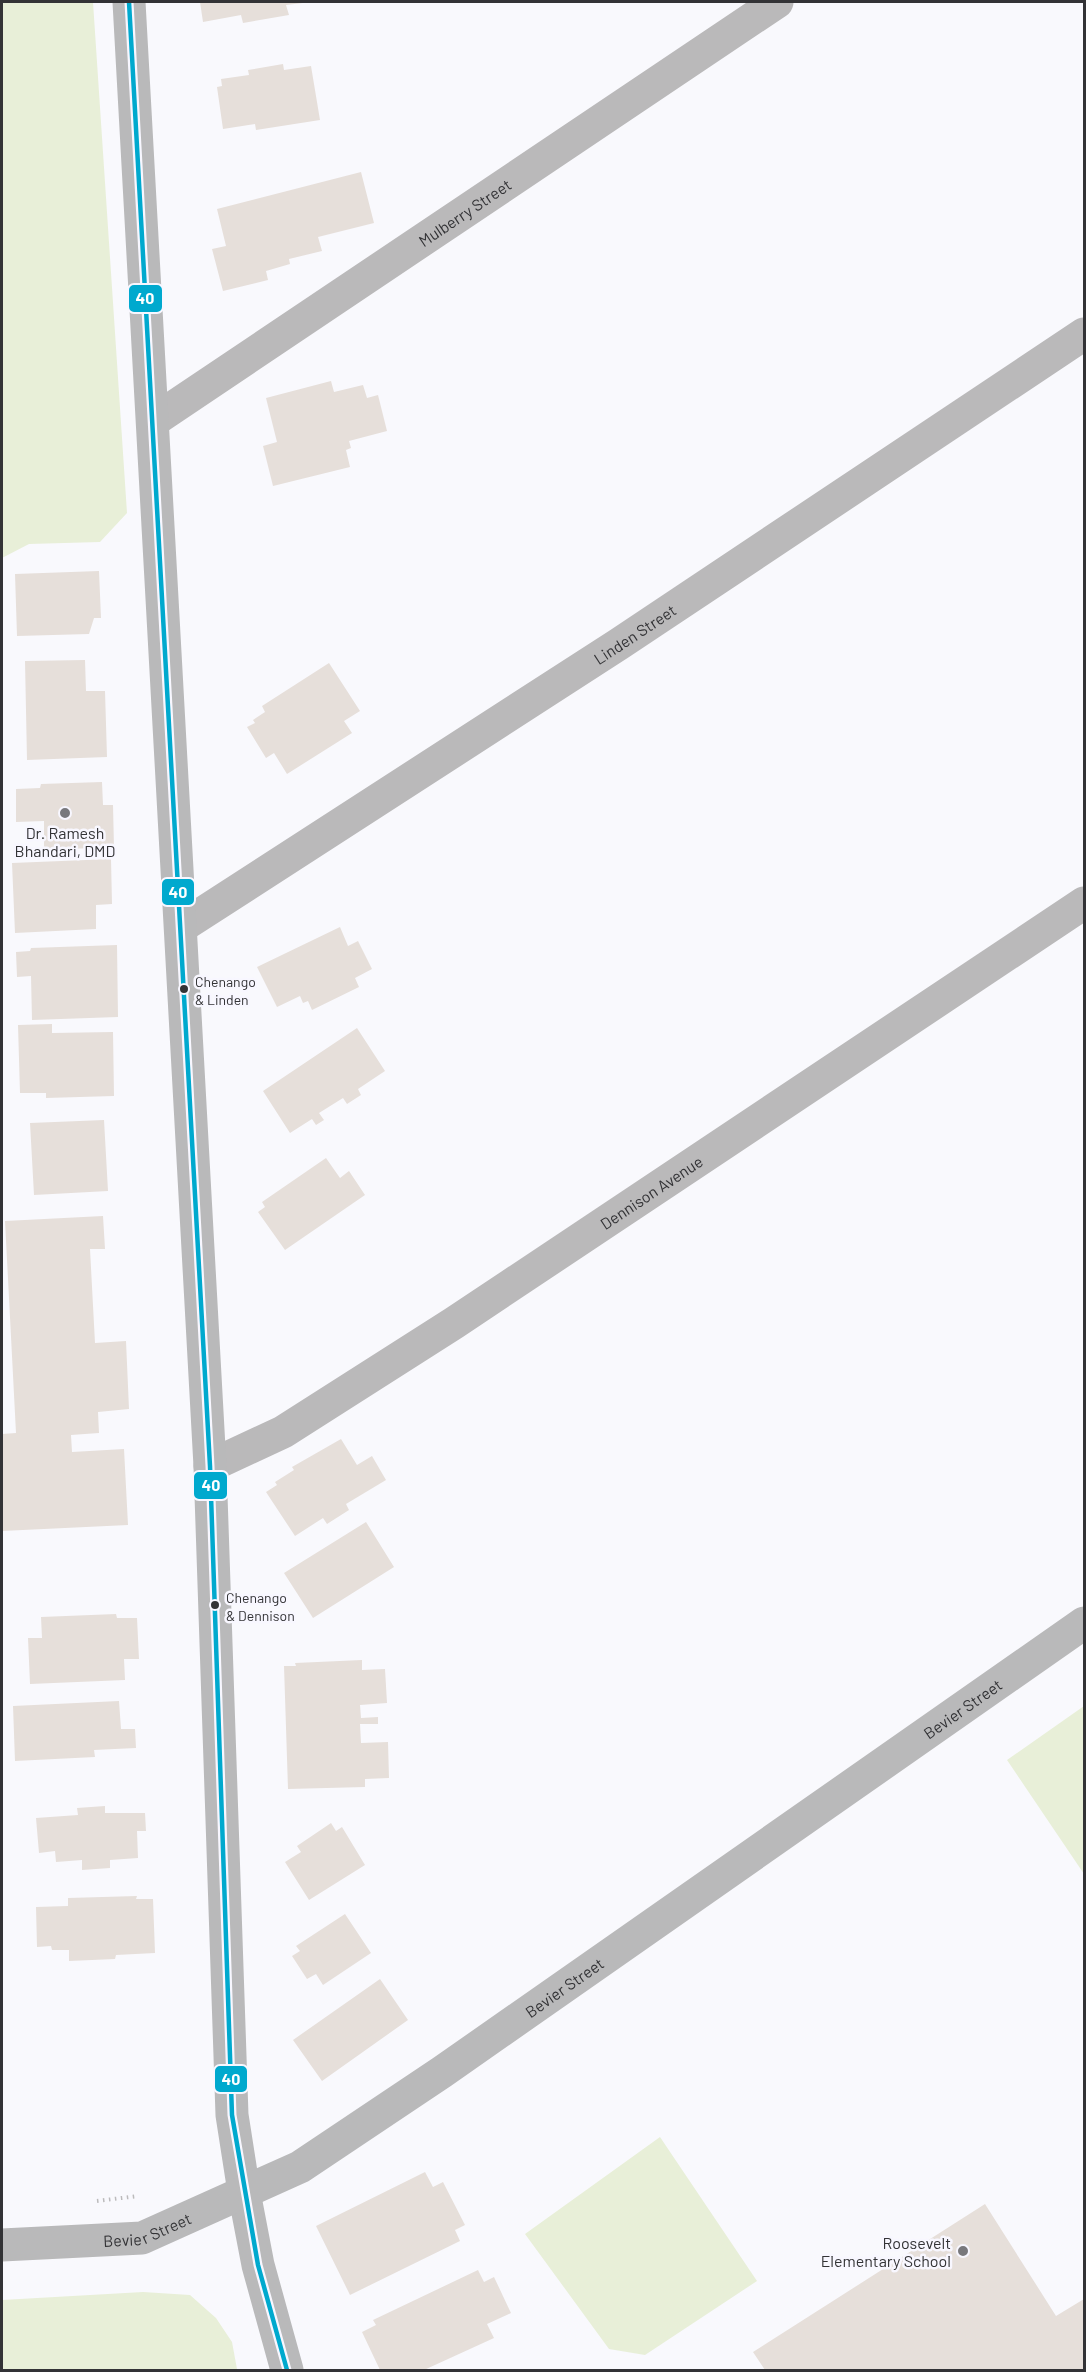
<svg xmlns="http://www.w3.org/2000/svg" width="1086" height="2372" viewBox="0 0 1086 2372" font-family="Barlow,sans-serif">
<style>
.green{fill:#e8efd8}
.building{fill:#e6dfda}
.lines{fill:none;stroke-linecap:round;stroke-linejoin:round}
.path{stroke:#bcbbbc;stroke-width:4;stroke-dasharray:1.5 4.5;stroke-linecap:butt}
.street{stroke:#bab9ba;stroke-width:33}
.secondary{stroke:#b9b9ba;stroke-width:33}
.bus-1-casing{stroke:#f8f7ff;stroke-width:9}
.bus-1{stroke:#00a9ce;stroke-width:4.5}
.poi-dot{fill:#78787c;stroke:#f8f7ff;stroke-width:2}
.bus-dot{fill:#333336;stroke:#f8f7ff;stroke-width:2}
.labels{text-anchor:middle;dominant-baseline:central;stroke-width:5;stroke-linejoin:round;paint-order:stroke}
.bus-label{font-size:14px;fill:#333336;stroke:#f8f7ff;text-anchor:start}
.street-label{font-size:16px;fill:#333336;stroke:#f8f7ff}
.poi-label{font-size:16px;fill:#333336;stroke:#f8f7ff}
.line-badge{stroke:#f8f7ff;stroke-width:2}
.badge-label{font-size:16px;text-anchor:middle;font-weight:bold;fill:#fff}
</style>
<rect width="100%" height="100%" fill="#f9f9fd"/>
<path class="green" d="M2,2h91l34,511 -27,29 -71,2 -27,14z
M1084,1706v168l-77,-114z
M660,2137l97,144 -112,74 -36,-6 -84,-115z
M143,2292l47,3 26,23 16,24 5,27 -235,1v-70z"/>
<path class="building" d="M200,2h103v1l-17,2 3,10 -46,8 -2,-8 -38,7z
M283,64l1,6 27,-4 9,54 -64,10 -1,-6 -32,5 -6,-42 5,-1 -1,-7 28,-4 -1,-5z
M361,172l13,51 -56,14 4,14 -33,8 1,5 -24,7 2,9 -45,11 -11,-42 14,-3 -9,-37z
M331,381l3,11 29,-7 4,13 11,-3 9,36 -38,10 2,7 -5,2 4,17 -77,19 -10,-40 14,-4 -11,-44z
M99,571l2,47h-7l-5,16 -72,2 -2,-62z
M85,660l1,31h19l2,66 -80,3 -2,-99z
M329,663l31,48 -16,10 8,12 -65,41 -13,-21 -8,5 -19,-31 8,-4 -2,-3 12,-8 -3,-6z
M102,782l1,23h10l1,43 -70,1v-28l-28,1v-33l24,-1 1,-4z
M111,859l1,45 -16,1v24l-81,4 -3,-70z
M340,927l8,19 10,-5 14,28 -17,9 4,9 -47,23 -4,-9 -5,2 -3,-7 -23,11 -20,-40z
M117,945l1,72 -86,3 -1,-44 -14,1 -1,-25 14,-1 1,-3z
M52,1024v9l61,-1 1,64 -68,2v-5h-26l-2,-68z
M357,1028l28,43 -27,18 3,6 -14,9 -4,-6 -24,15 5,7 -8,5 -4,-6 -22,14 -27,-42z
M104,1120l4,71 -74,4 -4,-72z
M326,1158l14,20 9,-7 16,24 -80,55 -27,-38 7,-5 -3,-5z
M103,1216l2,33h-15l5,94 31,-2 3,68 -31,3 1,21 -28,2 1,17 52,-3 4,76 -126,6v-97l14,-1 -11,-212z
M341,1439l16,26 15,-9 14,24 -40,24 3,6 -22,14 -4,-6 -28,18 -29,-44 11,-7 -2,-3 19,-12 -2,-3z
M366,1522l28,45 -81,51 -29,-45z
M116,1614l1,4h20l2,41h-15l1,21 -95,4 -2,-46h14l-1,-21z
M362,1660v10l23,-1 2,34 -27,2 1,13 17,-1v7h-18l1,19 27,-1 1,36 -24,1v8l-77,2 -4,-123h12l-1,-3z
M119,1701l2,28h14l1,19 -42,2 1,7 -80,4 -2,-55z
M105,1806v7h40l1,18h-9l1,27 -28,2v8l-28,2v-10l-26,2 -1,-11 -16,2 -3,-35 42,-3 -1,-7z
M331,1823l5,8 6,-4 23,38 -56,35 -24,-38 16,-10 -4,-6z
M137,1896l-1,3h17l2,54 -39,2 -1,4 -46,2v-11h-17l-1,-4 -14,1 -1,-40 32,-1v-8z
M345,1914l26,39 -48,32 -7,-11 -9,5 -15,-23 8,-5 -4,-5z
M380,1979l28,41 -86,61 -29,-41z
M425,2172l8,15 10,-5 22,43 -10,5 5,11 -110,54 -34,-69z
M985,2204l71,112 28,-17v71h-319l-12,-18z
M478,2270l6,12 10,-5 17,36 -24,11 7,14 -70,32h-44l-18,-38 14,-7 -3,-5z"/>
<g class="lines">
<path class="path" d="M97,2201l41,-5"/>
<g class="street">
<path id="s1" d="M153,421l624,-419"/>
<path id="s2" d="M181,927l438,-283 465,-310"/>
<path id="s3" d="M210,1466l73,-34 171,-109 630,-420"/>
</g>
<g class="secondary">
<path d="M129,2l81,1464 22,649 12,77 14,73 29,105"/>
<path id="s4" d="M2,2245l140,-7 158,-71 142,-95 642,-449"/>
</g>
<g class="bus-1-casing">
<path id="bus-1" d="M129,2l81,1464 22,649 26,150 29,105"/>
</g>
<use href="#bus-1" class="bus-1"/>
</g>
<g class="poi-dot">
<circle cx="65" cy="813" r="6"/>
<circle cx="963" cy="2251" r="6"/>
</g>
<g class="bus-dot">
<circle cx="184" cy="989" r="5"/>
<circle cx="215" cy="1605" r="5"/>
</g>
<g class="labels">
<g class="bus-label">
<text x="195" y="981">Chenango<tspan x="195" dy="18">&amp; Linden</tspan></text>
<text x="226" y="1597">Chenango<tspan x="226" dy="18">&amp; Dennison</tspan></text>
</g>
<g class="street-label">
<text stroke="none"><textPath href="#s1" startOffset="375">Mulberry Street</textPath></text>
<text stroke="none"><textPath href="#s2" startOffset="540">Linden Street</textPath></text>
<text stroke="none"><textPath href="#s3" startOffset="520">Dennison Avenue</textPath></text>
<text stroke="none"><textPath href="#s4" startOffset="1119">Bevier Street</textPath></text>
<text stroke="none"><textPath href="#s4" startOffset="633">Bevier Street</textPath></text>
<text stroke="none"><textPath href="#s4" startOffset="147">Bevier Street</textPath></text>
</g>
<g class="poi-label">
<text x="65" y="832">Dr. Ramesh<tspan x="65" dy="18">Bhandari, DMD</tspan></text>
<text x="951" y="2242" text-anchor="end">Roosevelt<tspan x="951" dy="18">Elementary School</tspan></text>
</g>
</g>
<g class="line-badge">
<rect x="128" y="284" width="35" height="29" rx="6" fill="#00a9ce"/>
<rect x="161" y="878" width="34" height="28" rx="6" fill="#00a9ce"/>
<rect x="193" y="1471" width="35" height="29" rx="6" fill="#00a9ce"/>
<rect x="214" y="2065" width="34" height="28" rx="6" fill="#00a9ce"/>
</g>
<g class="badge-label">
<text x="145" y="304">40</text>
<text x="178" y="898">40</text>
<text x="211" y="1491">40</text>
<text x="231" y="2085">40</text>
</g>
<rect width="1086" height="2372" fill="none" stroke="#333336" stroke-width="6"/>
</svg>
